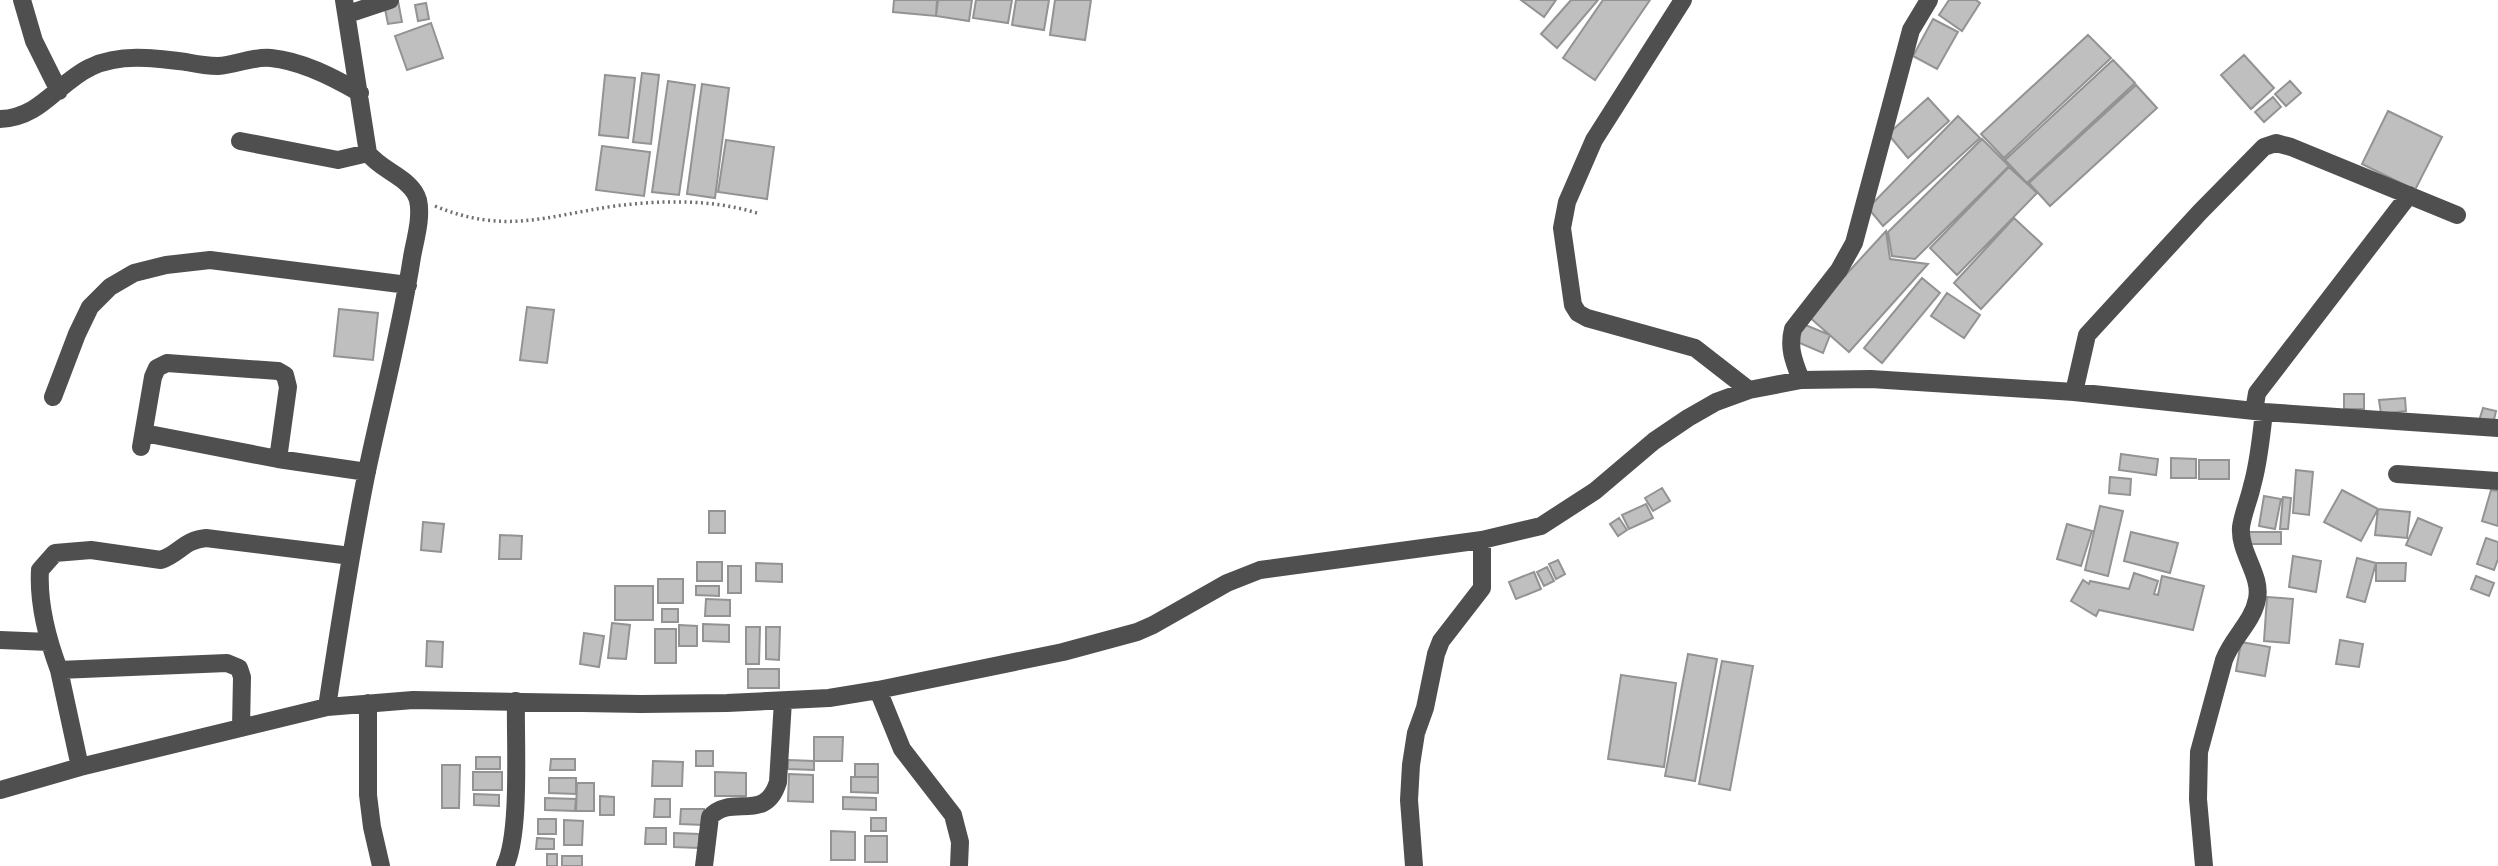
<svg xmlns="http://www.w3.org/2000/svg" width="2498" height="866" viewBox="0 0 2498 866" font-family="'PT Sans',sans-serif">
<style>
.building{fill:#bfbfbf;stroke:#939393;stroke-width:2}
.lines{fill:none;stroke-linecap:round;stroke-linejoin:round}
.path{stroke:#717171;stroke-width:3.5;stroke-dasharray:2 3.5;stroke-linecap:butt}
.minor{stroke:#4f4f4f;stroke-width:18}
</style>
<rect width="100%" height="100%" fill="#fff"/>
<path class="building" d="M894,0h43l-1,16 -43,-4z
M938,0h34l-3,21 -33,-5z
M976,0h36l-4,23 -35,-5z
M1016,0h33l-5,30 -32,-5z
M1055,0h36l-6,40 -35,-5z
M1521,0h35l-12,17z
M1571,0h27l-41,48 -16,-14z
M1603,0h47l-55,80 -32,-22z
M1949,0h27l4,3 -18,28 -23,-16z
M398,1l4,21 -14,2 -4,-20z
M426,3l3,16 -11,2 -3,-16z
M1933,19l25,13 -21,37 -24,-13z
M431,23l12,35 -36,12 -12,-34z
M2088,35l23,23 -107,100 -23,-24z
M2244,55l30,33 -23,21 -30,-34z
M2113,60l22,23 -108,100 -22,-23z
M642,73l17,2 -8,69 -18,-2z
M605,75l30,3 -7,60 -29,-3z
M668,81l27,4 -16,110 -27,-3z
M2290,81l11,12 -15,13 -11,-12z
M702,84l27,4 -14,110 -28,-4z
M2136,85l21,23 -107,98 -21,-23z
M2273,97l8,10 -17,15 -9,-10z
M1928,98l21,23 -41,37 -20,-24z
M2388,111l54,26 -27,53 -53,-26z
M1958,116l22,22 -97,88 -15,-18z
M1982,139l27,27 -94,93 -23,-3 -4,-24z
M726,140l48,7 -7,52 -49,-7z
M602,146l48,6 -6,44 -48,-6z
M2009,167l28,26 -80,82 -27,-27z
M2014,218l28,26 -61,65 -27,-26z
M1886,231l4,28 38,5 -79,88 -41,-36z
M1922,278l18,15 -58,70 -18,-15z
M1947,293l33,22 -16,23 -33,-22z
M527,307l27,3 -7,53 -27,-3z
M339,309l39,4 -5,47 -39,-4z
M1803,324l27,11 -7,18 -28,-12z
M2344,394h20v15h-20z
M2405,398l1,13 -25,3 -2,-14z
M2483,408l13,3 -3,13 -14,-3z
M2121,454l37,5 -2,16 -37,-5z
M2171,458l25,1v19h-25z
M2199,460h30v19h-30z
M2296,470l17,2 -4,43 -16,-2z
M2110,477l21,2 -1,16 -21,-2z
M1662,488l8,13 -17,10 -8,-13z
M2342,490l36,19 -17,32 -37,-19z
M2491,490l7,1v35l-16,-5z
M2264,496l17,3 -6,30 -16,-3z
M2283,497l8,1 -3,31h-8z
M1646,504l7,14 -24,11 -7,-14z
M2100,506l23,5 -15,65 -23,-6z
M2378,509l32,3 -3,26 -32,-3z
M709,511h16v22h-16z
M1619,518l8,12 -9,6 -8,-12z
M2418,518l24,10 -11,27 -25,-10z
M423,522l21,2 -3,28 -20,-2z
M2067,524l25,7 -11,35 -24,-7z
M2131,532l47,11 -8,30 -46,-12z
M2246,532h35v12h-35z
M500,535l22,1 -1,23h-22z
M2486,538l12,4v17l-4,11 -17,-6z
M2293,556l28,5 -5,31 -27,-5z
M2357,558l19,5 -11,39 -18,-5z
M1558,560l7,14 -9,5 -7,-15z
M697,562h25v19h-25z
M756,563l26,1v18l-26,-1z
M2376,563h30l-1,18h-29z
M728,566h13v27h-13z
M1547,567l7,14 -10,5 -7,-14z
M1534,572l7,17 -25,10 -7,-17z
M2134,573l24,8 -4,13 4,1 4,-19 42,10 -11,44 -94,-20 -3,6 -25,-15 12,-21 6,4 1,-3 39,8z
M2476,576l18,7 -5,13 -18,-7z
M658,579h25v24h-25z
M615,586h38v34h-38z
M696,586h23v10l-23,-1z
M2267,597l26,2 -4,44 -25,-2z
M706,599l24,1v16h-25z
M662,609h16v13h-16z
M612,623l18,2 -4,34 -18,-1z
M703,624l26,1v17l-26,-1z
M679,625l18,1v20h-18z
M746,627h14l-1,37h-13z
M766,627h14l-1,33 -13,-1z
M655,629h21v34h-21z
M584,633l20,3 -5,31 -19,-3z
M2340,640l23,4 -4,23 -23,-3z
M427,641l16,1 -1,25 -16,-1z
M2241,642l29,5 -5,29 -29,-5z
M1688,654l29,5 -22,122 -30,-5z
M1722,661l31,5 -23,124 -31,-6z
M748,669h31v19h-31z
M1621,675l55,8 -12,84 -56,-8z
M814,737h29l-1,24h-28z
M696,751h17v15h-17z
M476,757h24v12h-24z
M551,759h24v11h-25z
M788,760l26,1v9l-26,-1z
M653,761l30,1 -1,24h-30z
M855,764h23v13h-23z
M442,765h18l-1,43h-17z
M473,772h29v18h-29z
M715,772l31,1v23h-31z
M789,774l24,1v27l-25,-1z
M851,777h27v16l-27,-1z
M549,778h27v16l-27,-1z
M577,783h17v28h-18z
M474,794l25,1v11l-25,-1z
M600,796l14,1v18h-14z
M843,797l33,1v12l-33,-1z
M545,798l31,1 -1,12 -30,-1z
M655,799h15v18h-16z
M681,809h23l-1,16 -23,-1z
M871,818h15v13h-15z
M538,819h18v15h-18z
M564,820l19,1 -1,24h-18z
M646,828h20v16h-21z
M831,831l24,1v28h-24z
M674,833l25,1v14l-25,-1z
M865,836h22v26h-22z
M537,838l17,1v10h-18z
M547,854h10v12h-10z
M562,856h20v10h-20z"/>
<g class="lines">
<path class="path" d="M435,206c70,29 111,10 180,0 48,-6 99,-7 145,8"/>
<path class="minor" d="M22,0l12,41 25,50
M1683,0l-89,140 -27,62 -5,26 11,77 5,8 9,5 108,30 54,42
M348,14l42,-14
M0,119c41,-1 58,-37 91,-52 29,-14 64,-9 95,-5 10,2 22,4 32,4 18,-1 35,-10 53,-8 31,3 62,19 89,35
M240,141l98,19 30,-7
M1801,380c-7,-18 -13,-32 -8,-51l46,-59 15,-27 57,-213 18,-30
M2074,392l13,-57 113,-123 64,-65 12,-4 15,4 166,68
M53,397l24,-63 13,-27 20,-20 24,-14 32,-8 44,-5 198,25
M2254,411l3,-18 152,-198
M144,433l134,26 89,13
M141,447l12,-70 4,-9 10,-5 111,8 7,4 3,12 -10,72
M2397,474l101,7
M0,640l49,2
M59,670c-12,-32 -21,-66 -19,-100l15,-17 36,-3 70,10c18,-6 23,-20 45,-22l145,18
M878,690l24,59 51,66 7,27 -1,24
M368,703v92l4,32 9,39
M327,707c12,-79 24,-158 40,-236 15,-71 34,-142 45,-214 3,-17 10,-39 6,-57 -6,-22 -37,-29 -50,-47l-24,-153
M80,767l-21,-97 168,-7 12,5 3,9 -1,51
M0,790l80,-23 247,-60 86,-7 228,4 86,-1 102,-5 49,-8 185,-38 74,-20 16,-7 74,-42 33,-13 222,-30 59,-14 54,-35 59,-50 34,-23 28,-16 33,-12 52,-10 70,-1 203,13 190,20 234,16
M505,866c16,-33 10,-125 11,-165
M704,866l6,-49c22,-24 55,7 68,-35l5,-81
M1414,866l-5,-66 2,-35 5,-32 9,-25 11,-54 5,-13 41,-53v-48
M2204,866l-6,-67 1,-47 25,-92c8,-22 29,-38 33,-61 5,-24 -18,-46 -16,-72 2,-14 8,-27 11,-41 7,-24 9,-49 12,-74"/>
</g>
</svg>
